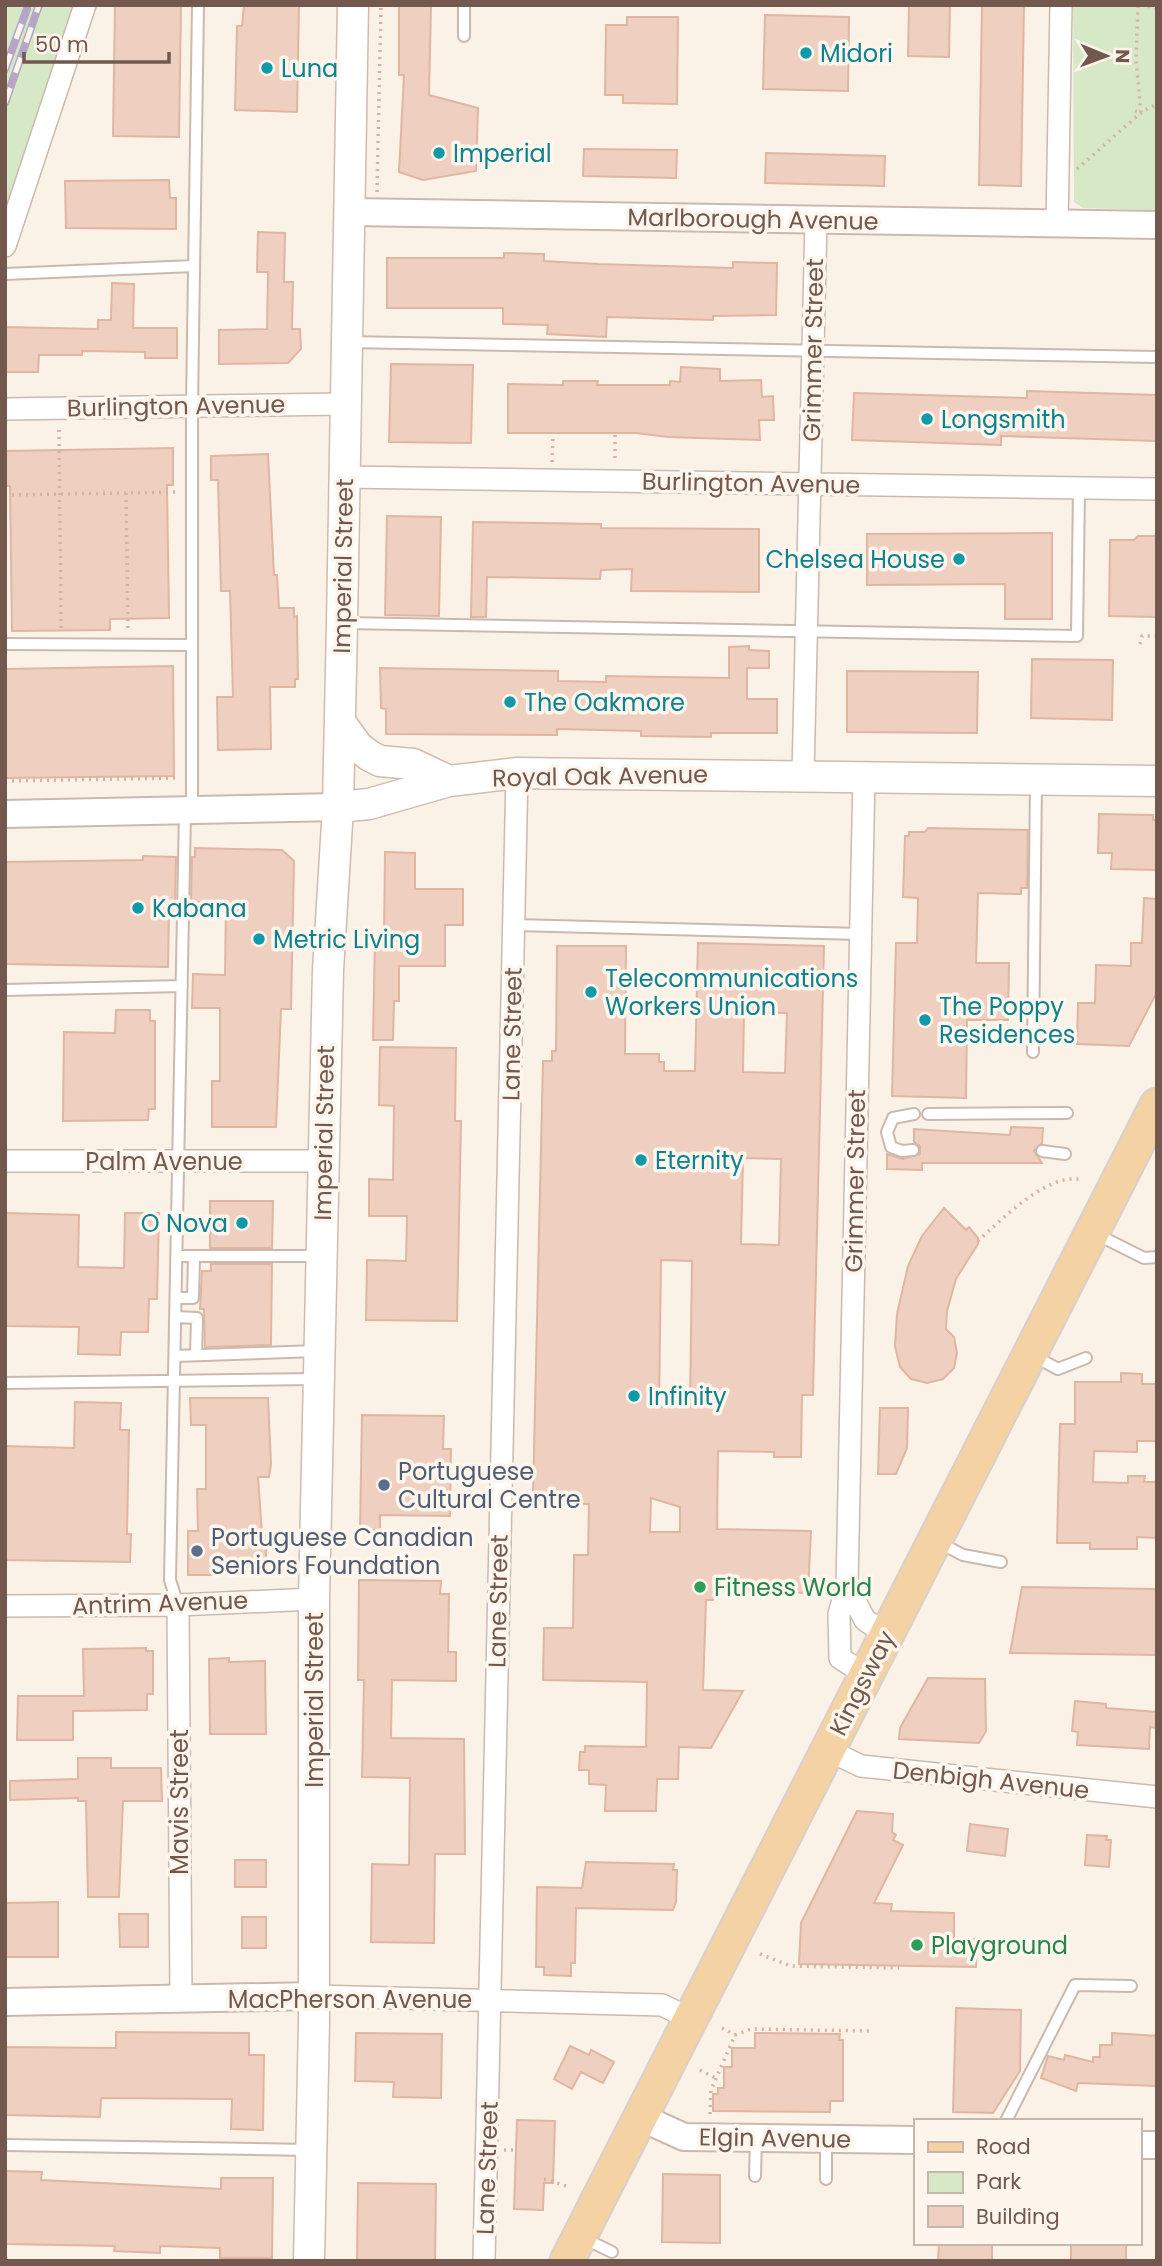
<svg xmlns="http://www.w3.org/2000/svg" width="1162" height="2266" viewBox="0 0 1162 2266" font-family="Poppins,sans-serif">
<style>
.green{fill:#d6e8c6}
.building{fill:#efd0c0;stroke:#e0b6a1;stroke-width:2;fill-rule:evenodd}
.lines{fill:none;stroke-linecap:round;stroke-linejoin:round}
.service-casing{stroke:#ccb9ae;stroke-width:14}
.minor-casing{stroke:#ccb9ae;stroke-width:24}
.tertiary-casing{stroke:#ccb9ae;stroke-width:30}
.secondary-casing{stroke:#d1bbae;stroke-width:33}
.primary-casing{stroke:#d8d0cd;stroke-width:37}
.path{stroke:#d4b3a3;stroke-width:3.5;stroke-dasharray:2 5;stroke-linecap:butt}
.service{stroke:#fff;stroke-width:10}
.minor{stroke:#fff;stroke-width:21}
.tertiary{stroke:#fff;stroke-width:26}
.secondary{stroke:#fff;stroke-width:30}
.primary{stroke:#f5d2a4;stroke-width:33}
.rail-casing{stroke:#b4a6c4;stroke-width:8}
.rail{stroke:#fef6ed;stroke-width:5;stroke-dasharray:16;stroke-linecap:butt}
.culture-dot{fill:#0f9aa8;stroke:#fef6ed;stroke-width:2.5}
.service-dot{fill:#5c6f8a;stroke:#fef6ed;stroke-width:2.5}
.leisure-dot{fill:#2e9e5b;stroke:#fef6ed;stroke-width:2.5}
.labels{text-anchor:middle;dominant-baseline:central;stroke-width:7;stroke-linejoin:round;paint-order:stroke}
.culture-label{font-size:24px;fill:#0d838f;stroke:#fef6ed;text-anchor:start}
.street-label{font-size:24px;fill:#73584d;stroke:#fef6ed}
.service-label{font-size:24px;fill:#4e5e75;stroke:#fef6ed;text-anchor:start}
.leisure-label{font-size:24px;fill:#27864d;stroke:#fef6ed;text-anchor:start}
</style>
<rect width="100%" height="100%" fill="#fbf2e7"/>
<path class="green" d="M5,5h69l-69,209z
M1073,5h84v205l-74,-2 -9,-6z"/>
<path class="building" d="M115,5h66l-2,132 -66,-1z
M244,5h55l-2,107 -62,-2 2,-84h5z
M399,5h32l-2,90 49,13 -2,63 -53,9 -24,-8 5,-97h-5z
M909,5h41l-1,52 -41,-1z
M982,5h42l-3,181 -42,-1z
M765,15l84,2 -1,74 -85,-2z
M627,17h51l-1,87 -54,-1v-8h-18l1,-70h21z
M584,149l93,1 -1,28 -93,-2z
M766,153l119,3 -1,30 -119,-3z
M169,180l1,18h6v31l-110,-1 -1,-47z
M258,232l27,1 -1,49h9l-1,47h8l1,20 -13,14 -69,1v-34l48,-1 1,-57h-11z
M504,253l40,1v7l54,3 135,4v-6l44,1 -1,52 -63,1v4l-106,-3 -1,20 -59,-3 1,-9 -45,-1v-16h-116v-50h117z
M112,283l22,1 -1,44h44v30h-32v-6l-63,-1v4h-43l-1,17h-33v-45l93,2v-9h13z
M391,364l82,1 -2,78 -82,-1z
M681,367l39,2v12l41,-1 1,17 11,-1 1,24h-15l1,20 -92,-3 -32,-4h-128v-49l55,1v-4h35l-1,4h73v-4l10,1z
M1027,391l130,4v46l-156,-5v9l-149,-5 2,-47 173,5z
M173,448v37h-6l2,133 -59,1v11l-98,1 -2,-145h-5v-35z
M268,454l6,121h3l2,33h15v9l3,-1 1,63h-3v8h-25l1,62 -53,1 -1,-53h16l-3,-106h-9l-3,-111h-7v-24z
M387,516l54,1 -2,99 -54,-1z
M473,522l128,2v4l158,1v63l-128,-1 1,-22 -31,1 -1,9 -113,-2 -1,40h-15z
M1052,533v86h-47v-35l-138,1v-51z
M1138,536h19v81l-48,-1 1,-76h24z
M749,646v4l20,1v17h-22v31h30v34h-66v4l-70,-1v-5l-84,-2v6l-171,-1v-25l-5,-1 -1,-40 178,3v10l48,1v-6l123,2v-31z
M1032,659l81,1 -1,60 -81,-2z
M173,666l1,110 -169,2v-109z
M847,671l131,1 -1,61 -130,-1z
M1099,814l54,1v5h4v50l-46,-1 1,-16h-14z
M928,828l100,2 -1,58h-6v6l-43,-1 -2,70h33l-1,57h-41l-1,78 -74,-2 4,-153h21l1,-45 -15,-1 2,-61h4v-4h16z
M195,848l87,2 12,11 -3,148h-10l-5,118h-64v-46h8v-73h-28l1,-34 32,1 1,-72 -35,-1 1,-45h3z
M385,852l30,1v36h48v36h-18v41h-46v35h-5l-1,39h-20l2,-105h9z
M143,856l33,1 -1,45h-6l-1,65 -163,-3v-102l138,-2z
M1144,898l13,1v93l-28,54 -52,-2 1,-41h17l1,-38 35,1v-23h11z
M698,943l126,3 -11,449h-11l-1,62h-27v-5l-56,-1 -1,78 94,2 -3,62 -95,-3v10h-7l-3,90 40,1 -32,57 -32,-1 -1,32h-21l-1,32h-51l1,-26 -17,-1v-14h-10l1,-18h5v-6l61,1 1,-65 -104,-2 1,-52h29l1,-73h14l1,-51 -51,-1v-9h-5l10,-433h9v-10h4l1,-105h69l-1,108h34v8h5v9h31zM744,1012l43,1 -2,60 -42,-1zM743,1158l38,1 -2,86 -38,-1zM661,1260l31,1 -2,146h-31zM651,1498l29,9v25h-30z
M116,1010h34v11h5v88h-6l-1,11 -85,1 1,-89 51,1z
M380,1047l76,1 -1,73h6l-4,200 -91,-1 1,-60 39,1 1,-45h-38v-37l24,1 1,-74 -15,-1z
M1011,1127l32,1 -1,15 -8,8 8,12h-120v7l-35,-1v-15l16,5 17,-5v-8l-6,-4v-13l96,6z
M210,1201h63l-1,47h-62z
M944,1208l22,22 3,-3 9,11v6l-22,35 -9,32 -1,18 8,8 3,16 -3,15 -11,11 -16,4 -16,-4 -11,-12 -5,-21 2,-32 11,-48 14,-30z
M5,1213l74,2 -1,52 46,1 1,-55h34l-2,86h-8l-1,33h-27l-1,23 -42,-1 1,-27 -74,-1z
M211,1264h61l-1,81 -66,2 -1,-38h-4l2,-38h9z
M1121,1373l21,1v10h15v57h-20v11l-43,-1 -1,31 35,1v-7h17l-1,6h13v56l-20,-1v12h-47v-6h-33l3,-119h15v-42h46z
M190,1398h78l3,66 -2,13h-11l4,57 4,1v33l-54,-1v8h-24v-44h10l-1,-42h9v-64h-15z
M75,1402l46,1 -1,27h9l-2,104h4l-1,28 -125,-2v-114l69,2z
M880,1408h28l-1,40 -11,26h-18z
M362,1415l82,1 -1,33h8l-1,67 -70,-1v15h-20z
M359,1580l82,1 -1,13h9l-1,58h8v29l-64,-1 -1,58 73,1 1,115h-30l-1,89 -63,-1 1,-78 37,1 1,-87 -48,-1 2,-97h-6z
M1022,1587l135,2v66l-147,-2z
M146,1648v3h7v43h-6v16l-74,1v29h-56l1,-44h66l-1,-47z
M229,1658v4l36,-1 1,73h-56l-1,-75z
M928,1678l57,1 1,52 -7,12 -80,-4 1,-11z
M1075,1701l31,3v4l51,4v16l-7,-1 -1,22 -72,-4 1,-13 -6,-1z
M78,1758h33v10h50l1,33h-39l-4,96h-31l-2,-96h-8v-3l-68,2v-19l68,-2z
M857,1811l36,3 -1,18 4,3 -3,5 10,5 -29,58 18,1 -1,7 63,2v26h23l-1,28 -177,-3 2,-41z
M970,1824l38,5 -3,27 -38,-5z
M1087,1835l20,1 -1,4h5l-2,27 -24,-2z
M235,1860h31v27h-31z
M586,1862l88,2 -1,6h4l-1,32 -3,8 -97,-2 -1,55h-4v13l-27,-1v-8h-8l1,-80 45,1z
M58,1902v55h-53v-54z
M119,1914h29v33h-28z
M242,1917h24v31h-24z
M956,2008l65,2 -1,61 -27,42 -40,-1z
M116,2032l133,1v22h15l-1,75 -32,-1 1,-30 -131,-1 -1,19 -95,-2v-68l111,1z
M356,2033l86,1 -1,64 -48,-1 1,-15 -39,-1z
M755,2033l85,1 -1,6h4v61h-13v11l-117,-1v-17h5v-6h6v-21h8v-19h23z
M1112,2033l45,3v50l-79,-3 -2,8 -35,-13 7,-22 16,4 1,-5 28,7v-5h7v-12h12z
M570,2046l19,9 2,-5 23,12 -11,21 -22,-11 -9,17 -18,-10z
M517,2120l38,1 -2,62h-9l-1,27 -29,-1z
M5,2171l37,1 -1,8 180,9v-11h52l-1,80h-52v-10l-60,-2v7l-46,-2 1,-5 -110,-2z
M663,2174l57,1v68l-58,-1z
M358,2183l78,1 -1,77h-78z
M939,2243h53v18h-54z
M1071,2243h55v18h-55z"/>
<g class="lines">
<g class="service-casing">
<path id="service" d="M464,5v31
M5,274l189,-8
M348,342l809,15
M345,623l732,13 2,-148
M5,644l186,1
M192,811v-406l6,-400
M515,925l346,9
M5,990l177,-4
M1033,1052l3,-271
M928,1114l139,-1
M913,1150l-11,1 -11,-4 -4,-15 6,-14 21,-4
M1042,1151l23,3
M1094,1233l50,25 13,-1
M177,1256h144
M176,1298h17l1,-42
M176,1317l21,1 -1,37
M1032,1355l26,14 28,-11
M175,1356l141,-5
M5,1383l312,-4
M938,1542l25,13 38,7
M178,1605l-8,-25 15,-769
M1006,2121l69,-136 56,1
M5,2145l305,5
M755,2176l1,-38
M826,2179v-40
M583,2238l29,14"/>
</g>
<g class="minor-casing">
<path id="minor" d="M1057,224l4,-219
M5,246l80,-241
M5,409l342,-5
M345,477l812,12
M803,775l13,-555
M864,775l-17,811 -8,28 1,44 26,17
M5,1161h318
M847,1586l18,34 22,15
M178,1605l3,394
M5,1606l173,-1 136,-6
M828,1750l33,16 296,31
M314,1996l348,9 29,14
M484,2261l33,-1488"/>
</g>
<g class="tertiary-casing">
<path id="tertiary" d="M350,212l807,13
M5,814l333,-7
M5,2002l309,-6
M640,2117l44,20 231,3
M1139,2145h18"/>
</g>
<g class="secondary-casing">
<path id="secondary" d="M340,722l18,25 12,9 10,5 33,3 36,17
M338,807l31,-3 80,-23 68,-8 640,8
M309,2261l5,-240v-422l14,-629 10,-163 4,-184 11,-618"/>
</g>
<g class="primary-casing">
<path id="primary" d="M567,2261l590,-1156"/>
</g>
<path class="path" d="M1141,5l16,3
M1135,111l6,2 -5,-54 2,-54
M1077,169l66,-58 14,-7
M377,192l4,-187
M59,430l2,201
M615,458v-23
M552,462l1,-23
M126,493l2,138
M5,495l174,-3
M1140,644l2,-8h15
M5,781l173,-3
M978,1241c23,-21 71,-70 104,-61
M760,1954l31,12 108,2
M722,2028l13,7
M700,2070l17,9
M710,2114l1,-24 24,-55 16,-6 122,2
M504,2150h12
M544,2179l25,8"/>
<use href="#service" class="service"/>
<use href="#minor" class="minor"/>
<use href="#tertiary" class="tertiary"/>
<use href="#secondary" class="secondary"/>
<use href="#primary" class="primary"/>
<g class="rail-casing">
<path id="rail" d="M5,69l22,-60
M5,103l34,-98"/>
</g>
<use href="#rail" class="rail"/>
</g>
<g class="culture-dot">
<circle cx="806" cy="53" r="7"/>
<circle cx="267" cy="68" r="7"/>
<circle cx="439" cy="153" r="7"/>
<circle cx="927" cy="419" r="7"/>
<circle cx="959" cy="559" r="7"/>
<circle cx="510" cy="702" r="7"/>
<circle cx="138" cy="908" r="7"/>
<circle cx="259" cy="939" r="7"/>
<circle cx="591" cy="992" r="7"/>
<circle cx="925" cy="1020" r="7"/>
<circle cx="641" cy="1160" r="7"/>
<circle cx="242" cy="1223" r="7"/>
<circle cx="634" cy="1396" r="7"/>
</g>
<g class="service-dot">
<circle cx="384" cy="1485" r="7"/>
<circle cx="197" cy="1551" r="7"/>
</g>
<g class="leisure-dot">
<circle cx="700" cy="1587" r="7"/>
<circle cx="917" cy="1945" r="7"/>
</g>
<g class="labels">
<g class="culture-label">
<text x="820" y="53">Midori</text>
<text x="281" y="68">Luna</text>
<text x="453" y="153">Imperial</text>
<text x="941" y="419">Longsmith</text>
<text x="945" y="559" text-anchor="end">Chelsea House</text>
<text x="524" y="702">The Oakmore</text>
<text x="152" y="908">Kabana</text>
<text x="273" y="939">Metric Living</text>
<text x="605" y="978">Telecommunications<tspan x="605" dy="28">Workers Union</tspan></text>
<text x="939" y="1006">The Poppy<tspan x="939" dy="28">Residences</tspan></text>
<text x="655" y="1160">Eternity</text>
<text x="228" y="1223" text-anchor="end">O Nova</text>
<text x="648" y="1396">Infinity</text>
</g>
<g class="street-label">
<text transform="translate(753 219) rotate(1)">Marlborough Avenue</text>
<text transform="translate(813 350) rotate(-89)">Grimmer Street</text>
<text transform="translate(176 406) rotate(-1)">Burlington Avenue</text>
<text transform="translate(751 483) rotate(1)">Burlington Avenue</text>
<text transform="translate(343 566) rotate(-89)">Imperial Street</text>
<text transform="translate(600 776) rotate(-1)">Royal Oak Avenue</text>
<text transform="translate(512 1034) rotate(-89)">Lane Street</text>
<text transform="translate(324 1133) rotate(-89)">Imperial Street</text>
<text x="164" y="1161">Palm Avenue</text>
<text transform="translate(855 1181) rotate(-89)">Grimmer Street</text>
<text transform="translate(498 1601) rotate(-89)">Lane Street</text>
<text transform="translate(160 1603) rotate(-2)">Antrim Avenue</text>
<text transform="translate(862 1683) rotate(-63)">Kingsway</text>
<text transform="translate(314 1700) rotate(-90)">Imperial Street</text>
<text transform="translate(991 1780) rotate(6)">Denbigh Avenue</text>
<text transform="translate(179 1802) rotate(-90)">Mavis Street</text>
<text x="350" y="1999">MacPherson Avenue</text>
<text transform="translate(775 2138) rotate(1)">Elgin Avenue</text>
<text transform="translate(487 2168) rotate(-88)">Lane Street</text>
</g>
<g class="service-label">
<text x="398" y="1471">Portuguese<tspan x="398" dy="28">Cultural Centre</tspan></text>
<text x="211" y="1537">Portuguese Canadian<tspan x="211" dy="28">Seniors Foundation</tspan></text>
</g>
<g class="leisure-label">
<text x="714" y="1587">Fitness World</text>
<text x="931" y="1945">Playground</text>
</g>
</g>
<rect width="1162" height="2266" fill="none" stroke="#73584d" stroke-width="14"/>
<rect x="914" y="2119" width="228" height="126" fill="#fef6ed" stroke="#c6b7ad" stroke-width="2"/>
<rect x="928" y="2142" width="35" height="10" fill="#f5d2a4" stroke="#c6b7ad" stroke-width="2"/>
<text x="976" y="2154" font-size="21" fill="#73584d">Road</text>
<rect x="928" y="2172" width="35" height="21" fill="#d6e8c6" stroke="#c6b7ad" stroke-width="2"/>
<text x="976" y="2189" font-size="21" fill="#73584d">Park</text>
<rect x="928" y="2206" width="35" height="21" fill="#efd0c0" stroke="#c6b7ad" stroke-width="2"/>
<text x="976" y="2224" font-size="21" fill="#73584d">Building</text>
<g transform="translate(1106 56) rotate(91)" stroke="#fef6ed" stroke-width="5" paint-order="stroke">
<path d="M0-5L12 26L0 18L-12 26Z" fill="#73584d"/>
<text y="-10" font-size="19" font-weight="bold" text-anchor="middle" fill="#73584d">N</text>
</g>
<path d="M24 52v10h145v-10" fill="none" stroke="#73584d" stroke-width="3.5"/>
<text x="35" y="52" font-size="21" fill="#73584d" stroke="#fef6ed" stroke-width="5" paint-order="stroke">50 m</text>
</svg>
